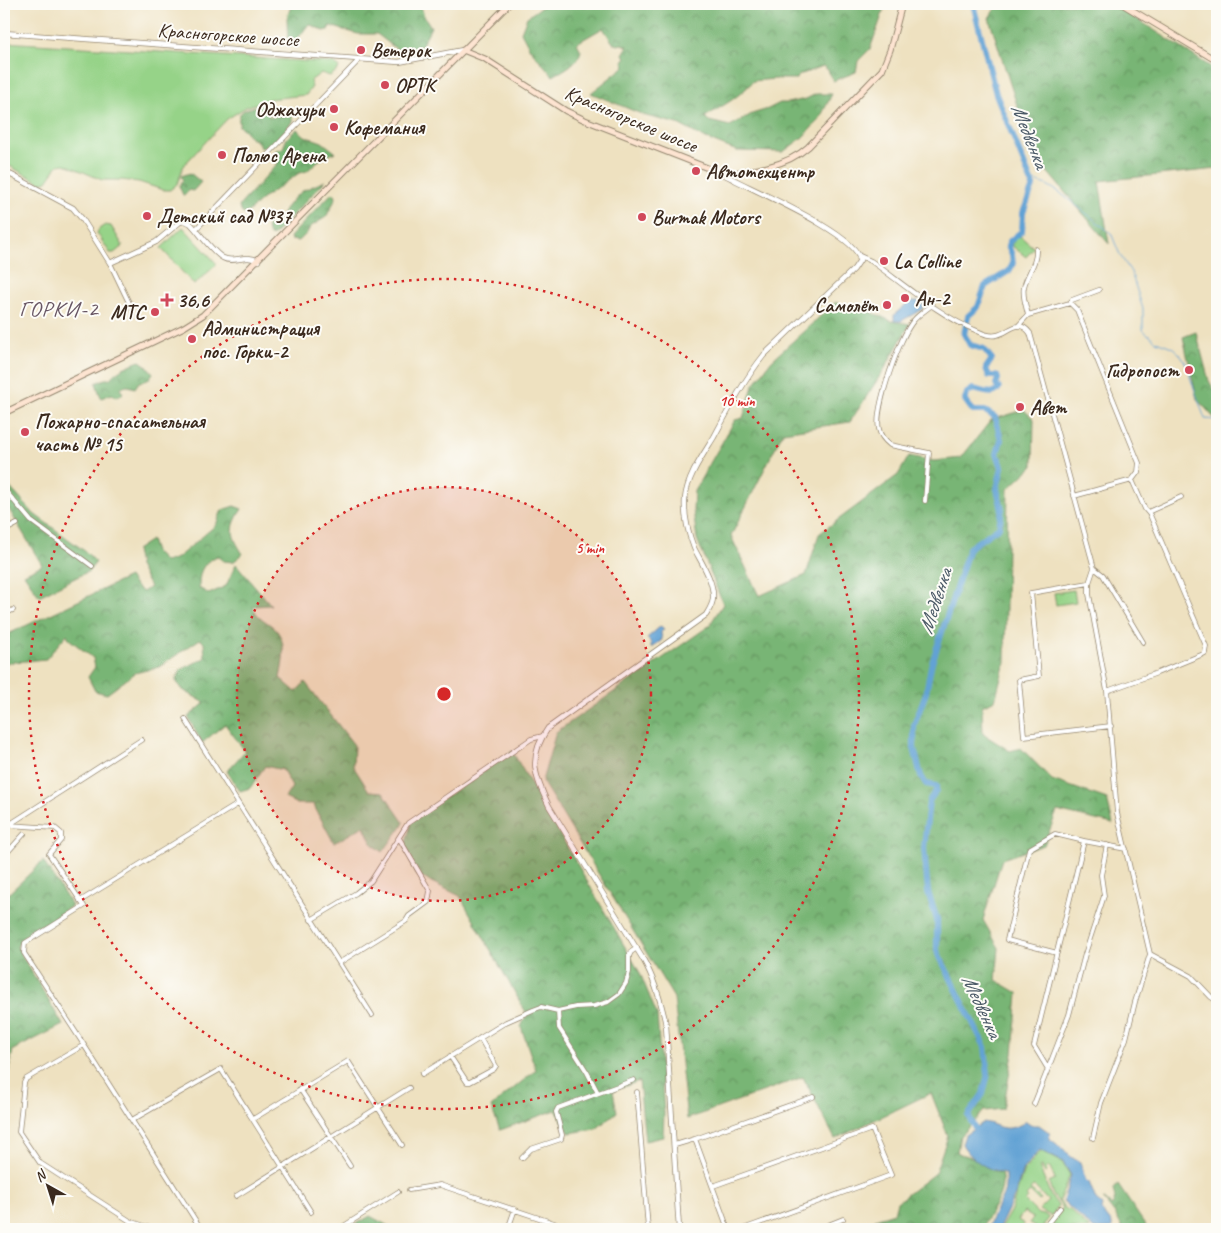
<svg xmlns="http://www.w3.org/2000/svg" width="1221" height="1233" viewBox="0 0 1221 1233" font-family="Caveat,sans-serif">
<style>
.green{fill:#96d388;stroke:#687e53}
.forest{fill:url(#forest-crowns);stroke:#5a7049}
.water{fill:#62a2d4;stroke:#4e6679}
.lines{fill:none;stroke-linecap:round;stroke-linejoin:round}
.stream{stroke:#62a2d4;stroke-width:1}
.river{stroke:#62a2d4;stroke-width:6}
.minor-casing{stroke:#94866f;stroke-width:5.5}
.tertiary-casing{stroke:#94866f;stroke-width:6}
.secondary-casing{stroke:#94866f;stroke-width:7}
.minor{stroke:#fff;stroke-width:4}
.tertiary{stroke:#fff;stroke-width:4.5}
.secondary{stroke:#fde4d1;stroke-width:5}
.ring{fill:none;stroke:#d62828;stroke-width:2.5;stroke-dasharray:2.5 5}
.poi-dot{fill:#d1495b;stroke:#fdfcf7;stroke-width:2}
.labels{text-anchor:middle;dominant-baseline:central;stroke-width:4;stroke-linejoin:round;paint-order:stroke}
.street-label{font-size:20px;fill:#3b2a1e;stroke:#fdfcf7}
.poi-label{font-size:20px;font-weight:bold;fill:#3b2a1e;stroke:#fdfcf7;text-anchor:start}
.water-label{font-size:21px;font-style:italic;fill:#4b5a67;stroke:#fdfcf7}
.quarter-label{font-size:22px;letter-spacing:1px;fill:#685664;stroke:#fdfcf7}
.centre{fill:#d62828;stroke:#fdfcf7;stroke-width:2.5}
.ring-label{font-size:15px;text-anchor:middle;font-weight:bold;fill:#d62828;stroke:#fdfcf7;stroke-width:4;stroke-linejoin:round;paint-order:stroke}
</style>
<defs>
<pattern id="forest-crowns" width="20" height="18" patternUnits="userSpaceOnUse" patternTransform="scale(1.25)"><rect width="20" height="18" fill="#78b574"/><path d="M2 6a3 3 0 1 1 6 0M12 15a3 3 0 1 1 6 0" fill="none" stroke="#64935f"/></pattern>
</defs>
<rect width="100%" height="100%" fill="#fdfcf7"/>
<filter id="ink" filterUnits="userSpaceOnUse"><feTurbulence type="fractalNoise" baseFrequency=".02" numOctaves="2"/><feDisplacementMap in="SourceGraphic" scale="10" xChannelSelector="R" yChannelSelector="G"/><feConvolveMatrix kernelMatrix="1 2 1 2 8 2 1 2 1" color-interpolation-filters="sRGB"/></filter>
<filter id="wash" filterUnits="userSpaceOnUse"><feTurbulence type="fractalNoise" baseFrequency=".0096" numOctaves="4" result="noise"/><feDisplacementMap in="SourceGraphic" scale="20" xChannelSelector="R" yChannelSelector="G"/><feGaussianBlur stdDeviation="1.12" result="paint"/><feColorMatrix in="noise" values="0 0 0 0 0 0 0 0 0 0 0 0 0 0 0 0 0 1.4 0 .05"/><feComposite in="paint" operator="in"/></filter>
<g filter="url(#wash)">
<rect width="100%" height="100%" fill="#eee1c0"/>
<path class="green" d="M4,42l329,21 6,4 -1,3 -8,6 -9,-3 -11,8 2,6 -6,8 -37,4 -23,8 -19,12 -43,46 -7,19 -7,6h-7l-24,-8 -18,-2h-19l-37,-16 -7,1 -11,16 -6,2 -37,-20z
M105,225l6,1 12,20 -9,7h-4l-13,-20 2,-4z
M183,227l34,37 -23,21 -33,-37z
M1019,235l15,13 -8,9 -15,-12z
M1074,590l2,12 -20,3 -2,-12z
M1041,1151l21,11 8,13 -11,26 7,8 4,1 20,19h-30l-5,-4 -3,4h-7l18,-21 -10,-13 -4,-12 6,-3 -5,-13 -4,1 1,4 -2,1 -3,-7 -3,1 12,29 7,9 -1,4 -6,7c-3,-2 -9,-4 -12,-6l9,-9 -12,-13 -3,-1 -3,3 11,9 -2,2 -9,-9 -4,4 2,2 -3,3 13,13 7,1 4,3 -8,11h-8l2,-3 -6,-3 4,-5 -9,-6 -6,8 6,4 -4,5h-20l11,-19 13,-40z"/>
<path class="forest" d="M290,4h130l4,12 7,11 -10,19 -22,5 -22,-17h-19l-28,-8 -2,4 -4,1 -15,-7 -10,13 -3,8h-8l-1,-27 4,-12z
M546,4h340l-16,45 -12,12 -2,11 -23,9 -5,-11 -5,-4 -23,9 -4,4h-21l-22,2c-13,16 -31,25 -48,36l4,4 21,5 22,-12 16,-5 12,-6h7l19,-4 10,-5h16l-13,26 -17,18 -19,14 -46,-1 -31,-12 -28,-15 -32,-8 -55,-23 34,-27 -2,-5 3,-4 -3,-3 5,-8 -6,-2 -5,1 -4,-2 -10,-15 -26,15 4,8c-3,12 -17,19 -28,25l-23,-27 -9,-17 6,-15z
M998,4h116l103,67v98l-118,12 10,63 -76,-89 -44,-137z
M261,103l8,5v9h5l3,-2 4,1 6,-3 5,3v6l-19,22 -12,4 -4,-7c-7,-2 -10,-9 -15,-13 -6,-5 -2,1 -3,-6 -2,-15 13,-12 22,-19z
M297,129l8,7 17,6 13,10 -17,9 -11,10 -8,2 -38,27 -14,13 -4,1 -4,-6 1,-3 38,-42 -4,-10 2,-3 7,-2 4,-10z
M190,173l11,9 -8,9 -4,-1 -4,5h-2l-4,-9 4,-6 -2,-4z
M325,181l-51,54 -4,1c-3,-4 -5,-14 2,-16 3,-1 5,0 8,-1l5,-10 10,-12 9,-7z
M332,193l3,1 1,4 -10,19 -16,10 -3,6 -8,8 -8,-1 -1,-3z
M836,302l9,7 8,-5 38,17 19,3 -25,44 -35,54 -67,10 -52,104 28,60 47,-21 13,-41 79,-59 11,-19 25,5 27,-3 30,-38 33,-10 10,9 -1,47 -25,23 -3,173 -10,38 -13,6 1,28 27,17 11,-3 31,32 55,19 6,25 -56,-13 -13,34 -42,14 -19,61 16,28 -3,32 22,13 -5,61 -10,55 -19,2 -24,25 -3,16c5,3 6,3 11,4 12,3 18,14 33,17 6,20 -12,40 -20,56h-101l-5,-10 19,-6 3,-11 38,-29 13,-37 -17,-43 -96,46 -32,-62 -116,42 -13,-121 -132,-217 14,-49 153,-106 14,-22 -26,-65 -4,-29 1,-19 41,-71 8,-2 10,-32 18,-25z
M1196,332l13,49 8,14v26l-20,-22 -14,-62z
M140,361l7,5 6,7 -5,7 -9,2 -4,6 -7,-2 -7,1 -1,2 3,4 -3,3 -4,1 -4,-3 -11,4 -5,-15 9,-4h5c4,-8 21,-15 30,-18z
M4,481l30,33 52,38 10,10 -7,9 -50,25 -15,-22 18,-9 -38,-64z
M234,506l8,3c-13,20 -11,26 1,45l-10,8 -10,-1 -6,-5c-15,8 -18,15 -18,32l10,6 17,-8 10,-22 35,41 -18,1c3,13 16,15 24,25 10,13 6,32 3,47l16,14 9,-10 49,63 -1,21 16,25 14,1 21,31 -21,29 -11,-8 -8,-18 -30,17 -21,-39h-16l-12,-6 7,-11 -9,-17 -18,-4 -15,22 -10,3 -13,-20 18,-20 -20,-27 -23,19 -14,-26 17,-14 -22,-13 -7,-9 4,-11 25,-12 -1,-15 -4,-4 -41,28 -24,6 -28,21 -12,-3 -7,-14 7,-10 -2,-9 -24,-19 -2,-5 -21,25 -42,4v-27l125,-59 6,9 8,6 7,-5 -11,-21 -3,-16 15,-10 4,12 10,10 12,-4 39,-33 6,-15z
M512,751l128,222 17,42 7,98 -1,24 -18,4 -6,-60 -26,10 4,21 -21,17 -27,4 -13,-23 -56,20 -9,-23 45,-37 -15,-43 6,-13 -67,-118 -45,-22 -10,-28 7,-26z
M43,861l29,45 -51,33 -4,8 46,78 -50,25 -6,30h-3v-182z
M1118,1185l30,44h-25l-8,-15 -12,-15 9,7 3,-7 -2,-10z
M370,1216l24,13h-46z"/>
<path class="water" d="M910,301h8l5,3v5l-22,12h-7v-6z
M661,626l3,3 -3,3 1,8 -11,8v-5l-4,-5z
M1026,1121l6,4h7l10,7 1,7c11,7 18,18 30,23l6,19 3,1 7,18 6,5 -1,5 11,14v5h-19l-30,-28 8,-26 -8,-13 -23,-12 -17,19 -8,26 -16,33 -11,1c3,-11 10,-23 15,-34 3,-5 2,-15 2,-21 -4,-3 -7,-2 -11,-4 -12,-3 -26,-15 -32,-26l3,-9 19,-13c8,1 15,6 21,6 6,1 17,-3 21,-7z"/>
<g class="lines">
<path class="stream" d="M1030,180l17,5 12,7 52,41 9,22 11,17 12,37v21l13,11 16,6 9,8 9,16v6l15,42 12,1"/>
<path class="river" d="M973,4l23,90 37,92 -10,27 -1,18 -12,10 -2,4 4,10 1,9 -4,7 -24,15 -7,21 -10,9 -4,18 6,11 14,4 8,10 -6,9 3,8h8l1,3 -2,5 3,4c-5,9 -17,3 -26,1l-6,4 -2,7 8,11h12l10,6 6,23 -4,14 5,13 -5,22 5,20 -3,18 -30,21 -38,118 -5,27 -12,32v23l7,28 5,8 10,2v5l-7,10 -5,47 4,44 9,28v31l48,96 3,27 -5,20 -15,22 11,19"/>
</g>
</g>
<g filter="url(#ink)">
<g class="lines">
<g class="minor-casing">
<path id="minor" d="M196,229l164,-170
M860,256l11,5c30,21 70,56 104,69 7,3 14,7 22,5 12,-2 21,-18 33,-2l64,235 -5,15v11l18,97 10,122 33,141 -15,48 -9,37 -25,64 -8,35
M110,263l22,46
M1070,303l2,-3 27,-10
M1028,315c-2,-9 -6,-20 -4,-28 3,-14 13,-23 12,-38
M1018,326l10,-11 42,-12 7,7 62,153 -1,9 -6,8
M4,489l27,32 61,45
M1074,496l58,-16 13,29 5,6 56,131 -1,7 -4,2 -44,18 -50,18
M925,501l4,-48 -39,-8c-5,-4 -10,-10 -11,-16 -5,-19 21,-94 35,-109 5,-6 12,-10 18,-15
M1148,512l33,-15
M4,531l13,-7
M1094,568l9,7 40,67
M1089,583l-58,10 8,83 -20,4 5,56 87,-10
M4,614l9,-4
M185,719l187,296
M8,825l47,3 6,5v7l-12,14 35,52 -59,37 -1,10 60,92 117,184
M4,828l137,-88
M4,856l20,-22
M80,901l158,-97
M311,920l45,-27 15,-12 37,-58 123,-84 12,-3
M1057,953l-50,-13 22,-91 26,-15 29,7
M1150,954l41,22 20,21 6,4
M339,963l67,-42 3,-5 19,-14 2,-11 -31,-53
M558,1011l1,17 28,44 11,21
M84,1045l-58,34 -2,4 -5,49 21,31 90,58 23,8
M450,1056l17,26h3l24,-13 2,-3 -16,-28
M1048,1069l21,-54 16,-61 19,-58 -3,-21 6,-30
M422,1074l84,-52 27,-12 8,-3 17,4 18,-4 18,-1 14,-4 11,-8 7,-11 3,-11v-16l2,-4 6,-4
M300,1089l50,77
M637,1092l11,137
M1034,1104l14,-35 -14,-23 50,-205 42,8
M253,1119l95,-58 54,84
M132,1120l89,-51 90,143
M695,1139l33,90
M675,1145l20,-6 118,-42
M522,1158l9,-9 30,-10 1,-4 -6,-23 2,-4 76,-28
M713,1186l159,-57 19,46 -148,54
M409,1190l31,-5 132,44
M236,1196l173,-108
M339,1229l59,-37
M508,1229l7,-20
M818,1229l25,-10
M1043,1229l17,-21"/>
</g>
<g class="tertiary-casing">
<path id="tertiary" d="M4,33l395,29 64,-12
M4,171l69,37 10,12 27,43 46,-21 24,-20 4,-1 6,2c8,8 24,31 33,35 11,6 23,-5 35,3
M679,1229l-13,-204c-5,-24 -11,-45 -23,-66l-94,-153c-14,-29 -22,-48 -1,-78l158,-113c3,-5 7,-11 7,-17 1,-17 -12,-36 -19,-50 -6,-15 -10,-33 -9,-49 2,-22 18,-44 29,-62 15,-28 30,-57 50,-82l90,-86 6,-9c-2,-26 -112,-72 -137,-86"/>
</g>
<g class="secondary-casing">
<path id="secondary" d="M1122,4l95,57
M463,50l22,9 81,52 19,9 138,54c28,-3 63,-7 85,-27l74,-77 8,-20 12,-46
M4,413l180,-86 19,-12 306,-311"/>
</g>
<use href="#minor" class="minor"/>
<use href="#tertiary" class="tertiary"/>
<use href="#secondary" class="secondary"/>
</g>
</g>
<circle cx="444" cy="694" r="207" fill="#d62828" fill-opacity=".12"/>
<g class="ring">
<circle cx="444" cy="694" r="207"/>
<circle cx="444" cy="694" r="415"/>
</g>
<g class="poi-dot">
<circle cx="361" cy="50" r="5"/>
<circle cx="385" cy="85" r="5"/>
<circle cx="334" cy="109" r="5"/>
<circle cx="334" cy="127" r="5"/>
<circle cx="222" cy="155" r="5"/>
<circle cx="696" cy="171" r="5"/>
<circle cx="147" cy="216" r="5"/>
<circle cx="642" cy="217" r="5"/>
<circle cx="884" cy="261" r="5"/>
<circle cx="905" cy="298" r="5"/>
<path d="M164.5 292.5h5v5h5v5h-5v5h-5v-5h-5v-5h5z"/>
<circle cx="887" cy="305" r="5"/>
<circle cx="155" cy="312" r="5"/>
<circle cx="192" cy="339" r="5"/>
<circle cx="1189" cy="370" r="5"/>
<circle cx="1020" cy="407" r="5"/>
<circle cx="25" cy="432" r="5"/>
</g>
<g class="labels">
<g class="street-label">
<text transform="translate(228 35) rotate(4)">Красногорское шоссе</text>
<text transform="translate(631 119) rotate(23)">Красногорское шоссе</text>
</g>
<g class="poi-label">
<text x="371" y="50">Ветерок</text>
<text x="395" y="85">ОРТК</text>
<text x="324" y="109" text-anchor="end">Оджахури</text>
<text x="344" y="127">Кофемания</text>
<text x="232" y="155">Полюс Арена</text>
<text x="706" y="171">Автотехцентр</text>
<text x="157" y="216">Детский сад №37</text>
<text x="652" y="217">Burmak Motors</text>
<text x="894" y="261">La Colline</text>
<text x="915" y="298">Ан-2</text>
<text x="177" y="300">36,6</text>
<text x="877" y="305" text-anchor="end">Самолёт</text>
<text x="145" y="312" text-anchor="end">МТС</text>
<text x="202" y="328">Администрация<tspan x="202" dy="23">пос. Горки-2</tspan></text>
<text x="1179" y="370" text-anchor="end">Гидропост</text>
<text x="1030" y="407">Авет</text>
<text x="35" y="421">Пожарно-спасательная<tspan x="35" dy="23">часть № 15</tspan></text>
</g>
<g class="water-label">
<text transform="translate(1030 136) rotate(68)">Медвенка</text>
<text transform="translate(935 601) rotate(-72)">Медвенка</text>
<text transform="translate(982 1006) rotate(65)">Медвенка</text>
</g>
<g class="quarter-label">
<text x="59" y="309">ГОРКИ-2</text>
</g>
</g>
<circle cx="444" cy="694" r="8" class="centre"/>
<g class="ring-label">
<text x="737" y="406">10 min</text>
<text x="590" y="553">5 min</text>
</g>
<rect width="1221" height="1233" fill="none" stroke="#fdfcf7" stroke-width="20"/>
<g transform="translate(48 1186) rotate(321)" stroke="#fdfcf7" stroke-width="4" paint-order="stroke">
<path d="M0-4L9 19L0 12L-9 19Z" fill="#3b2a1e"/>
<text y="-8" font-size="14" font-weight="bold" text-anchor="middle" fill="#3b2a1e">N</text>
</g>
</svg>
